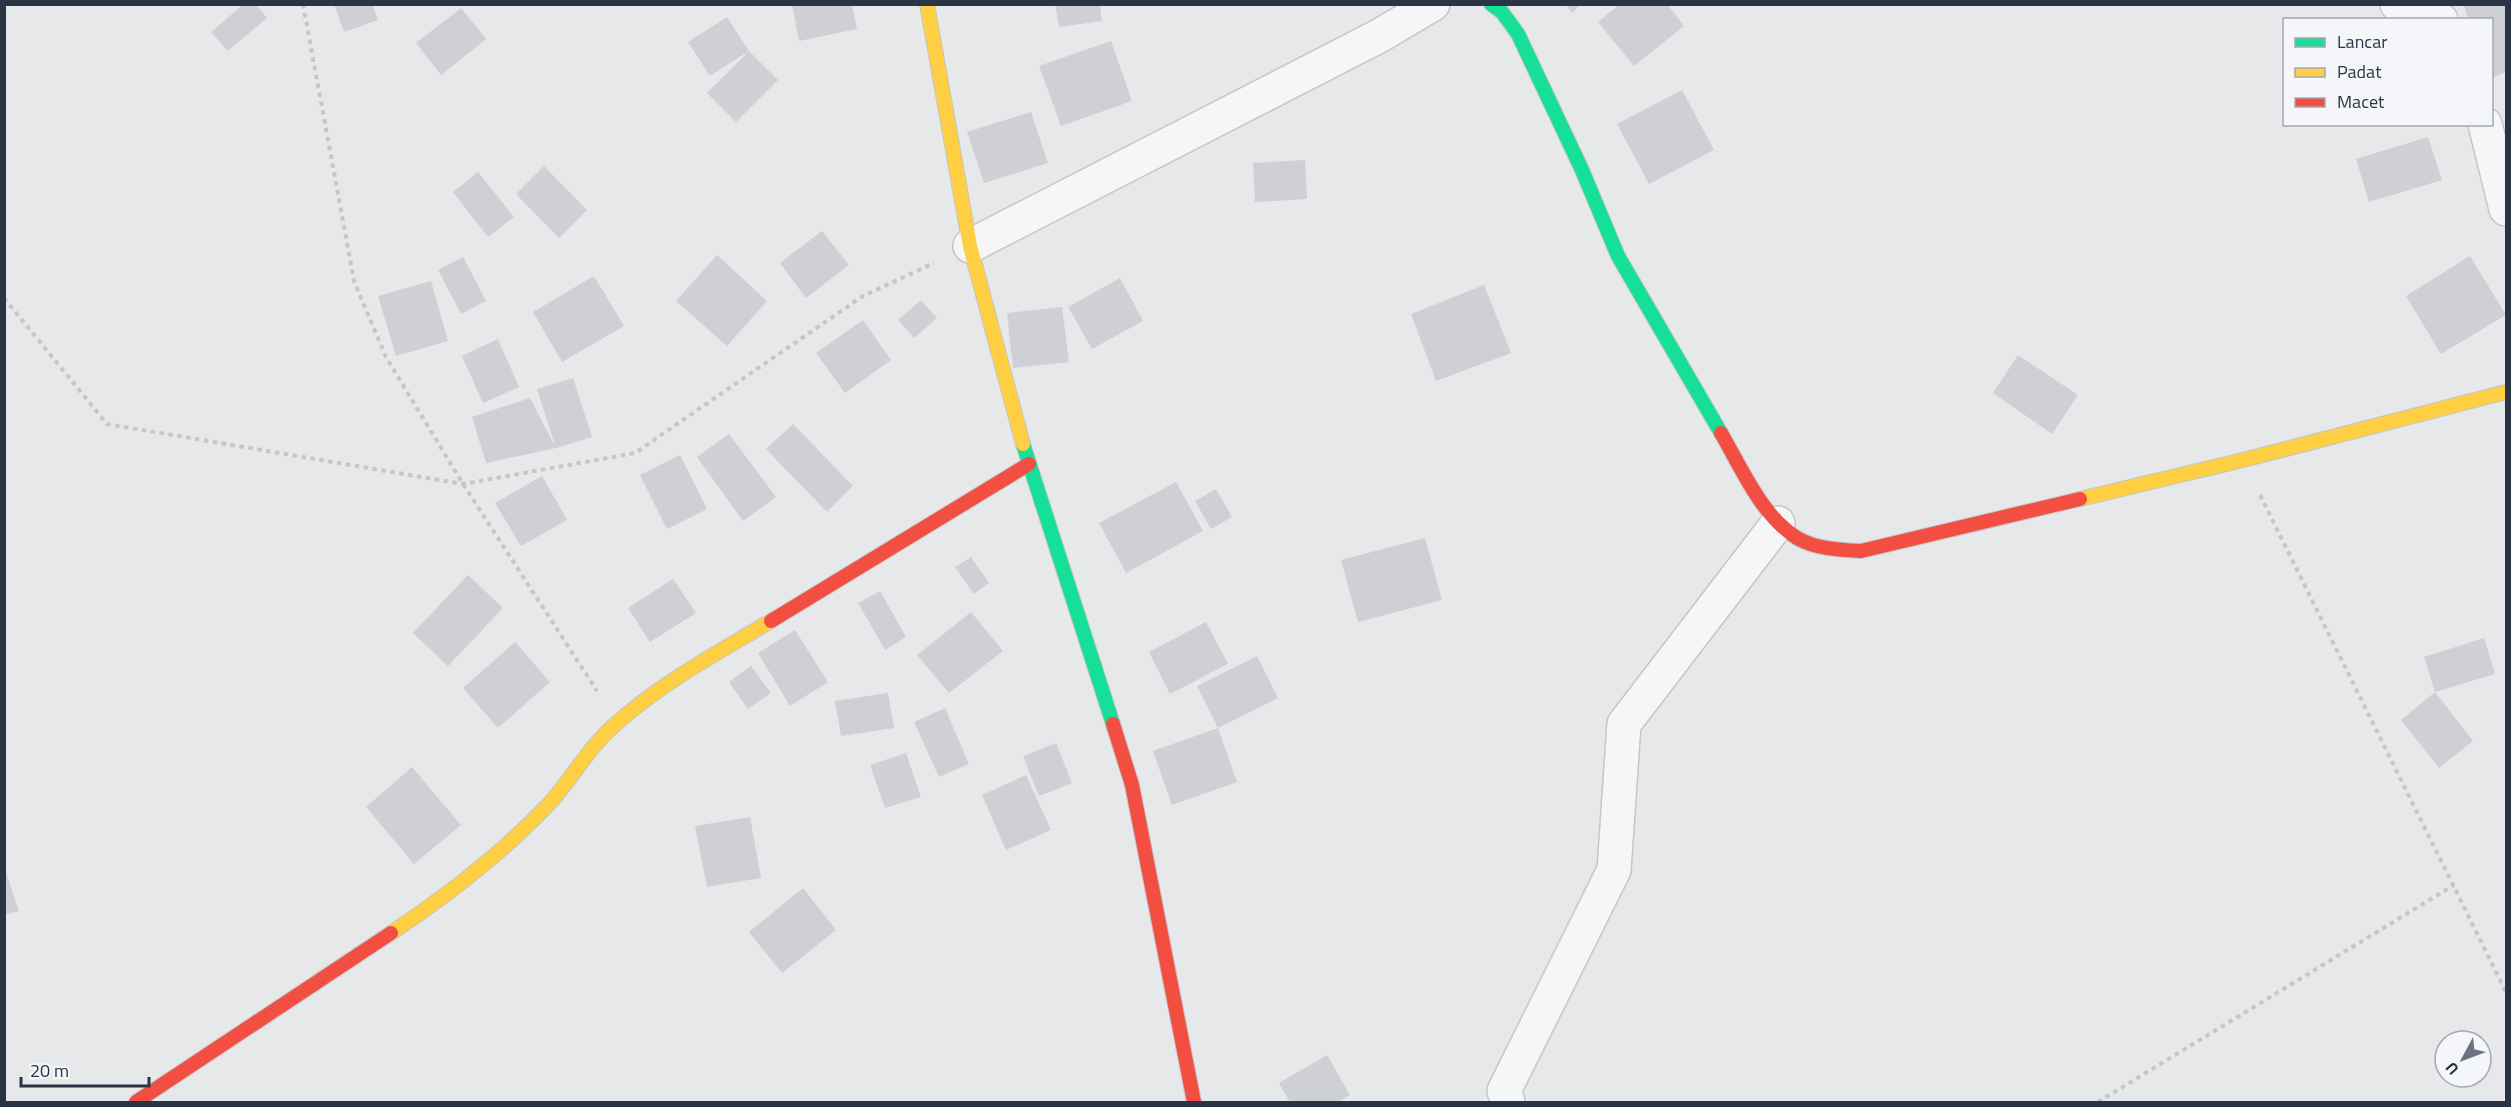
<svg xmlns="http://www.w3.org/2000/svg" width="2511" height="1107" viewBox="0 0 2511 1107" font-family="'Titillium Web',sans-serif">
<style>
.building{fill:#ced0d3}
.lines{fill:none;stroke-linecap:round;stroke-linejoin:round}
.street-casing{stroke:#c4c6c8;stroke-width:36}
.fast-casing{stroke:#c4c6c8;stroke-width:16}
.slow-casing{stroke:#c4c6c8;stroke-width:16}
.jam-casing{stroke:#c4c6c8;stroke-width:16}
.path{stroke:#c5c6ca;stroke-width:4;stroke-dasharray:4.5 4.5;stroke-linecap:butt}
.street{stroke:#f5f6f7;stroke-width:33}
.fast{stroke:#16e098;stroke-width:14}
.slow{stroke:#ffcf43;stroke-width:14}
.jam{stroke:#f24e42;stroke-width:14}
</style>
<rect width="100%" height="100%" fill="#e6e8ea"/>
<path class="building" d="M244,4h12l11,14 -39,33 -17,-19z
M334,4h38l6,16 -34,12z
M792,4h60l5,25 -58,12z
M1055,4h45l2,17 -43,6z
M1565,4h16l-9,9z
M1620,4h47l17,22 -50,40 -36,-44z
M2463,4h43v68l-14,6v-58h-23z
M461,8l25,31 -45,36 -25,-32z
M727,17l22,34 -39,25 -22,-34z
M1111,41l21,60 -71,25 -22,-60z
M749,51l29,29 -42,42 -29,-29z
M1682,90l32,60 -65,34 -32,-60z
M1031,112l17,51 -64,20 -17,-51z
M2428,137l14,43 -73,22 -13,-43z
M1305,160l2,39 -52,3 -2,-39z
M544,166l43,44 -28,28 -43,-44z
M478,172l36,45 -26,20 -35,-45z
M822,231l27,34 -43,33 -26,-35z
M717,255l50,46 -40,45 -51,-45z
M2470,256l36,59 -65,39 -35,-58z
M463,257l23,44 -25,13 -23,-44z
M594,276l30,50 -62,36 -29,-50z
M1120,278l23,43 -51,28 -24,-42z
M431,281l17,60 -52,15 -18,-60z
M1484,285l27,68 -75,28 -25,-67z
M921,300l16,18 -23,20 -16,-18z
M1062,307l7,55 -56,6 -6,-55z
M863,320l28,40 -46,33 -29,-40z
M498,339l21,48 -36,16 -21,-47z
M2018,355l60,40 -26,39 -59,-41z
M573,378l19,59 -36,11 -19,-59z
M530,398l26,50 -70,15 -14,-46z
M793,424l60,62 -26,26 -61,-63z
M729,434l47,63 -33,24 -46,-64z
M680,455l27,54 -40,20 -27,-54z
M542,476l25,44 -46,26 -26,-43z
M1176,482l27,49 -77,42 -27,-50z
M1216,489l16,28 -21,12 -16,-28z
M1425,538l17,62 -84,22 -17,-62z
M971,557l18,26 -15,11 -19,-27z
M468,575l35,33 -55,58 -35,-33z
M673,579l23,34 -46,29 -22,-34z
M880,591l26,46 -21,13 -27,-47z
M971,612l32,39 -54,42 -32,-38z
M1206,622l22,42 -58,30 -21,-42z
M795,630l33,52 -38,24 -32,-53z
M2484,638l11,36 -60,18 -11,-35z
M515,642l35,40 -52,46 -35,-40z
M1257,656l21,42 -60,30 -21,-42z
M751,666l20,27 -23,16 -19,-27z
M2435,692l38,49 -34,27 -38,-48z
M888,693l6,35 -53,8 -6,-35z
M945,708l24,56 -30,13 -25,-55z
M1218,728l19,54 -65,23 -19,-54z
M1056,743l16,40 -33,13 -16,-40z
M906,753l15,44 -36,11 -15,-43z
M412,767l49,58 -47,39 -48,-57z
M1026,775l25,55 -45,20 -24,-55z
M750,817l11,61 -54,9 -12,-61z
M4,866l15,45 -15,4z
M803,888l33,42 -54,43 -33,-41z
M1327,1055l23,40 -12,7h-48l-11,-19z"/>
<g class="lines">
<g class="street-casing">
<path id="street" d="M2397,4l44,16
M2485,124l21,85
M970,246l409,-210 54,-32
M1508,1102l-4,-11 110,-221 10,-146 154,-201"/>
</g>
<g class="fast-casing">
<path id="fast" d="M1491,4l11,8 16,22 64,136 36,86 103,177
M1023,444l90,280"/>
</g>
<g class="slow-casing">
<path id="slow" d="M927,4l43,242 53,198
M2080,499l163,-39 263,-68
M391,933c57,-38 109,-78 156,-127 25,-27 42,-60 71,-84 45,-40 101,-70 153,-101"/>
</g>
<g class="jam-casing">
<path id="jam" d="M1721,433c21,36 40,82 76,105 19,11 43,12 64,13l219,-52
M771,621l258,-157
M1113,724l19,61 62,317
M136,1102l255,-169"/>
</g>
<path class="path" d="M303,4l51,277 32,76 77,127 134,207
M4,298l103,126 356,60 172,-31 228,-157 71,-33
M2260,495l246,497
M2098,1102l356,-217"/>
<use href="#street" class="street"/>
<use href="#fast" class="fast"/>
<use href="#slow" class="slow"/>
<use href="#jam" class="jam"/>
</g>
<rect width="2511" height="1107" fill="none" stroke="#2b3445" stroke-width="12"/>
<rect x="2283" y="18" width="210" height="108" fill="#f4f6f9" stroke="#a4a8b1" stroke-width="1.5"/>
<rect x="2295" y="38" width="30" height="9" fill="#16e098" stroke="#a4a8b1" stroke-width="1.5"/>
<text x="2337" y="48" font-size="18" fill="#2b3445">Lancar</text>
<rect x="2295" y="68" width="30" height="9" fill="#ffcf43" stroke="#a4a8b1" stroke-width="1.5"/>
<text x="2337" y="78" font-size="18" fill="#2b3445">Padat</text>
<rect x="2295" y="98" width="30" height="9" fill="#f24e42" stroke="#a4a8b1" stroke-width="1.5"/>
<text x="2337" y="108" font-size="18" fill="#2b3445">Macet</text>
<g transform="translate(2463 1059) rotate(229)"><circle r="28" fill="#f4f6f9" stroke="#a4a8b1" stroke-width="1.5"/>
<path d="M0-4.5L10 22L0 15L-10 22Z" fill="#6c737f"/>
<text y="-9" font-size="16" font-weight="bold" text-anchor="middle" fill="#2b3445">U</text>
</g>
<path d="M21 1077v9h128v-9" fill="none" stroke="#2b3445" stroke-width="3"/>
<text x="30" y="1077" font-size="18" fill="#2b3445" stroke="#f4f6f9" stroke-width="4.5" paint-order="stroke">20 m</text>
</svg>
